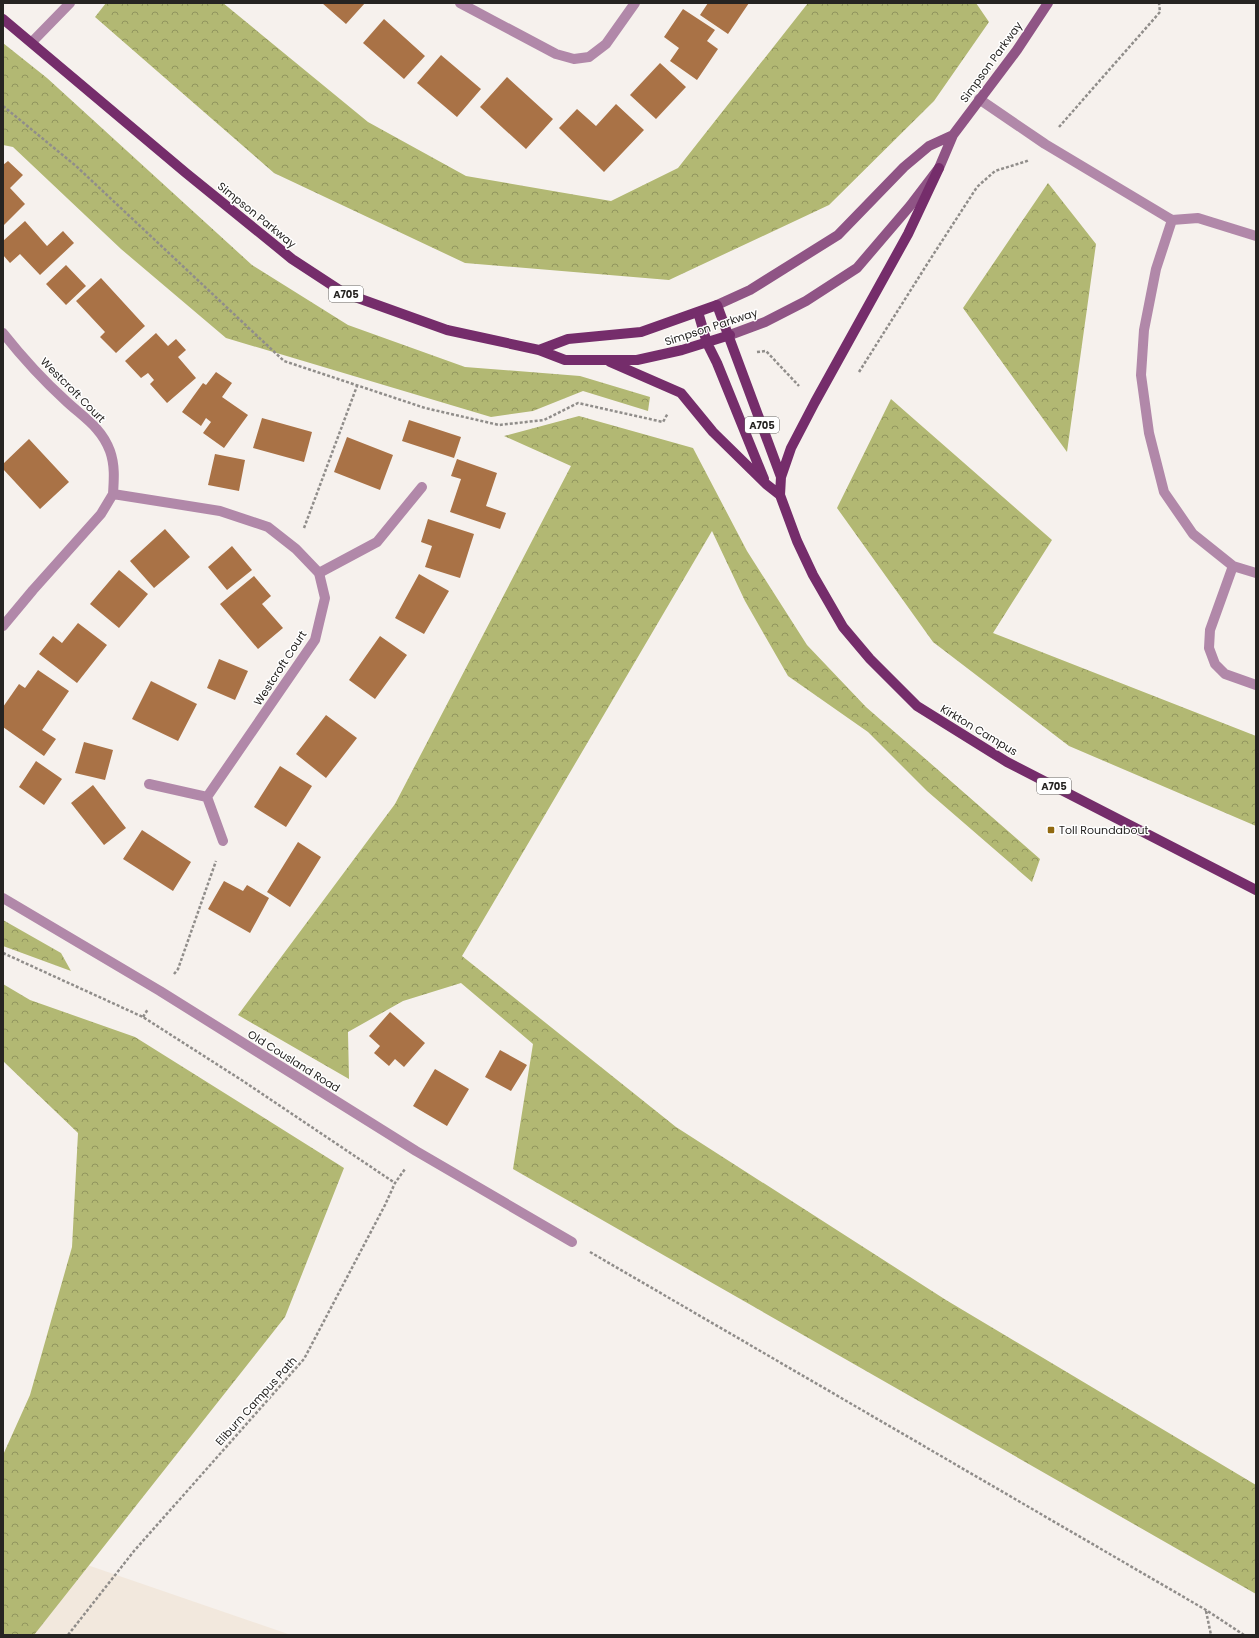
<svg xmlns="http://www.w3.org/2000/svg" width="1259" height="1638" viewBox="0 0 1259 1638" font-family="Poppins,sans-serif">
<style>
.built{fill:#f2e8dd}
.forest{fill:url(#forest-crowns)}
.building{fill:#a97246}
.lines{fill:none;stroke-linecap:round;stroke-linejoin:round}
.path{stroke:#908d8a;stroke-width:2.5;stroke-dasharray:3 2;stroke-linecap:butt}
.service{stroke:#b188a9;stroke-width:10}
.minor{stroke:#b188a9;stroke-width:10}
.secondary{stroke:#8f5485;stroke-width:10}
.primary{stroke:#752d6b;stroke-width:10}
.poi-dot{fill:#916910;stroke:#fff;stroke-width:1.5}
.labels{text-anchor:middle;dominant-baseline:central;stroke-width:3;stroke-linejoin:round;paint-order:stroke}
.shield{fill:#fff;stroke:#676664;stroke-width:1}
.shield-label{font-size:10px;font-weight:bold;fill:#262422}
.street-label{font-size:11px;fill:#262422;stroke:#fff}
.poi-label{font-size:11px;fill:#262422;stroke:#fff;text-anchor:start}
</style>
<defs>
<pattern id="forest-crowns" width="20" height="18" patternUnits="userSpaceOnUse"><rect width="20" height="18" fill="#b2b873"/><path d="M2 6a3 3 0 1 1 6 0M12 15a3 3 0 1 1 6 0" fill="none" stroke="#91955e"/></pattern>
</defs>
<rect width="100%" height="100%" fill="#f6f1ed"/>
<path class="built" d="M3,1536l288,99h-288z"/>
<path class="forest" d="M106,3h117l145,119 98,54 145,25 67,-33 130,-165h168l13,19 -55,79 -105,104 -160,75 -204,-17 -191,-90 -179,-156z
M3,43l44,35 205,187 96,60 117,42 115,9 70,21 -2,14 -65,-20 -50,20 -42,6 -265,-79 -105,-89 -108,-102 -10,-2z
M1048,183l48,61 -29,208 -104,-144z
M891,399l161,141 -59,93 263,103v90l-187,-80 -136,-104 -96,-134z
M579,416l114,32 54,103 60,94 59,62 174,152 -8,23 -105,-91 -59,-59 -80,-56 -43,-75 -33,-70 -250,425 214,171 270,173 310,185v109l-743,-425 20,-125 -72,-61 -58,18 -55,31 1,47 -111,-64 157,-211 176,-338 -67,-30z
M3,920l58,33 10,18 -68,-25z
M3,984l27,16 105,37 209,131 -59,149 -251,318h-31v-180l27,-60 42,-148 6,-114 -75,-72z"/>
<path class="building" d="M322,3h43l-19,21z
M708,3h41l-21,31 -28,-19z
M683,9l32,21 -8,11 11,8 -21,31 -27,-19 9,-13 -15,-11z
M384,19l41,37 -21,23 -41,-36z
M441,55l40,34 -24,28 -40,-34z
M660,63l26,24 -30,32 -26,-24z
M507,77l46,42 -27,30 -46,-42z
M616,104l28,26 -40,42 -45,-44 18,-19 19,17z
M8,161l15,14 -13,13 15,16 -22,22v-61z
M25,221l22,25 16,-15 11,12 -34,32 -20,-21 -10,9 -7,-8v-14z
M66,265l20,21 -20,19 -20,-21z
M101,278l44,48 -29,27 -16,-16 5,-5 -29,-31z
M156,333l12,13 8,-7 10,11 -8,7 18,21 -29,25 -17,-19 4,-4 -6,-7 -7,5 -16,-17z
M216,372l16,11 -10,14 26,18 -24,33 -21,-15 8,-11 -5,-4 -5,8 -19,-14 21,-29 3,2z
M262,418l50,14 -8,30 -51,-14z
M409,420l52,17 -7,21 -52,-17z
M347,437l46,18 -13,35 -46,-18z
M29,439l40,43 -29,27 -37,-40v-5z
M215,454l30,6 -6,31 -31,-6z
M457,459l40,14 -11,33 20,7 -6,16 -50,-17 11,-33 -10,-3z
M428,519l46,15 -14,44 -35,-11 7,-21 -11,-4z
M165,529l25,28 -36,31 -24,-27z
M232,546l20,24 -25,20 -19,-23z
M119,570l29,24 -29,34 -29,-24z
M419,574l30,17 -25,43 -29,-16z
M254,576l17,20 -9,8 21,24 -25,21 -38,-45z
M78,623l29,22 -30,38 -38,-29 14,-18 9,7z
M380,636l27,19 -32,44 -26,-19z
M219,659l29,12 -13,29 -28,-12z
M38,670l31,21 -27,39 14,9 -12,17 -41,-29v-20l16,-23 6,4z
M151,681l46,23 -19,37 -46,-22z
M326,715l31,23 -31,40 -30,-24z
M84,742l29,8 -8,30 -30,-7z
M36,761l26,18 -18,26 -25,-18z
M280,766l32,20 -26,41 -32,-20z
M93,785l33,43 -22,17 -33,-42z
M142,830l49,32 -18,29 -50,-32z
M298,842l23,15 -31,50 -23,-15z
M224,881l19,10 4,-6 22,13 -19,35 -42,-24z
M390,1012l35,31 -21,24 -9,-8 -6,7 -15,-13 6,-7 -11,-10z
M500,1050l27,15 -16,26 -26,-14z
M435,1069l34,20 -22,37 -34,-20z"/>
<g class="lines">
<path class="path" d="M3,106l73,60 208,195 141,47 74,17 45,-5 34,-17 85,19 5,-9
M1059,127l101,-115 -1,-9
M757,352l9,-1 33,35
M859,372l72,-114 46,-71 18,-16 32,-10 2,-1
M304,528l53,-142
M3,953l140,64 100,64 152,102
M174,974l4,-5 38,-108
M143,1017l5,-8
M590,1252l616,358 38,25
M1206,1611l5,24
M68,1635l66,-84 170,-192 81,-154 10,-22 10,-14"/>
<path class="service" d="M979,99l66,45 127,76 26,-2 58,18
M1172,220l-16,49 -12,61 -3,45 8,58 15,59 29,42 40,32 23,7
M1233,566l-23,64 -1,18 6,16 10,10 31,11
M319,573l58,-31 45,-55"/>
<path class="minor" d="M460,3l96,51 18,5 15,-2 17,-13 29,-41
M32,42l38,-39
M3,333c19,24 40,47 63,68 17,16 35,26 44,50 5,14 4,28 3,43
M3,626l30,-36 68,-76 12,-20 107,17 48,16 28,22 23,24 6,25 -10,42 -108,157 -58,-13
M207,797l16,44
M3,898l157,93 256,160 156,91"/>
<path class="secondary" d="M717,305l33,-15 88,-55 66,-68 25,-21 24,-11
M730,335l35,-13 41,-21 51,-33 53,-62 29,-38 14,-33 64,-85 31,-47"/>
<path class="primary" d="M3,19l183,154 106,86 52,34 103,37 92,20 26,10h72l45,-10 48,-15
M698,312l9,31 10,20 47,116
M539,350l29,-11 73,-7 76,-27 64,172 -1,18 17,46 16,34 30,52 27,32 47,47 90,56 249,128
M610,362l71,31 32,39 53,52 14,11
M781,477l10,-29 24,-46 93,-168 31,-66"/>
</g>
<rect class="poi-dot" x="1047" y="826" width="8" height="8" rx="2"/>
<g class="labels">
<g class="shield">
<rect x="329" y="286" width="34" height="16" rx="3"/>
<rect x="745" y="417" width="34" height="16" rx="3"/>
<rect x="1037" y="778" width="34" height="16" rx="3"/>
</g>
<g class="shield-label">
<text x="346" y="294">A705</text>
<text x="762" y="425">A705</text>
<text x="1054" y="786">A705</text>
</g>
<g class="street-label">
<text transform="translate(991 62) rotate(-54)">Simpson Parkway</text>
<text transform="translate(257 215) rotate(39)">Simpson Parkway</text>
<text transform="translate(711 327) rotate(-18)">Simpson Parkway</text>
<text transform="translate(73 390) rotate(45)">Westcroft Court</text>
<text transform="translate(280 668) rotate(-57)">Westcroft Court</text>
<text transform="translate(979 730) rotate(31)">Kirkton Campus</text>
<text transform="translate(294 1061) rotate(32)">Old Cousland Road</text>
<text transform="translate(256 1401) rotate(-48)">Eliburn Campus Path</text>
</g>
<g class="poi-label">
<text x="1059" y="830">Toll Roundabout</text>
</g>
</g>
<rect width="1259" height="1638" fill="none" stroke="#262422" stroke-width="8"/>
</svg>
